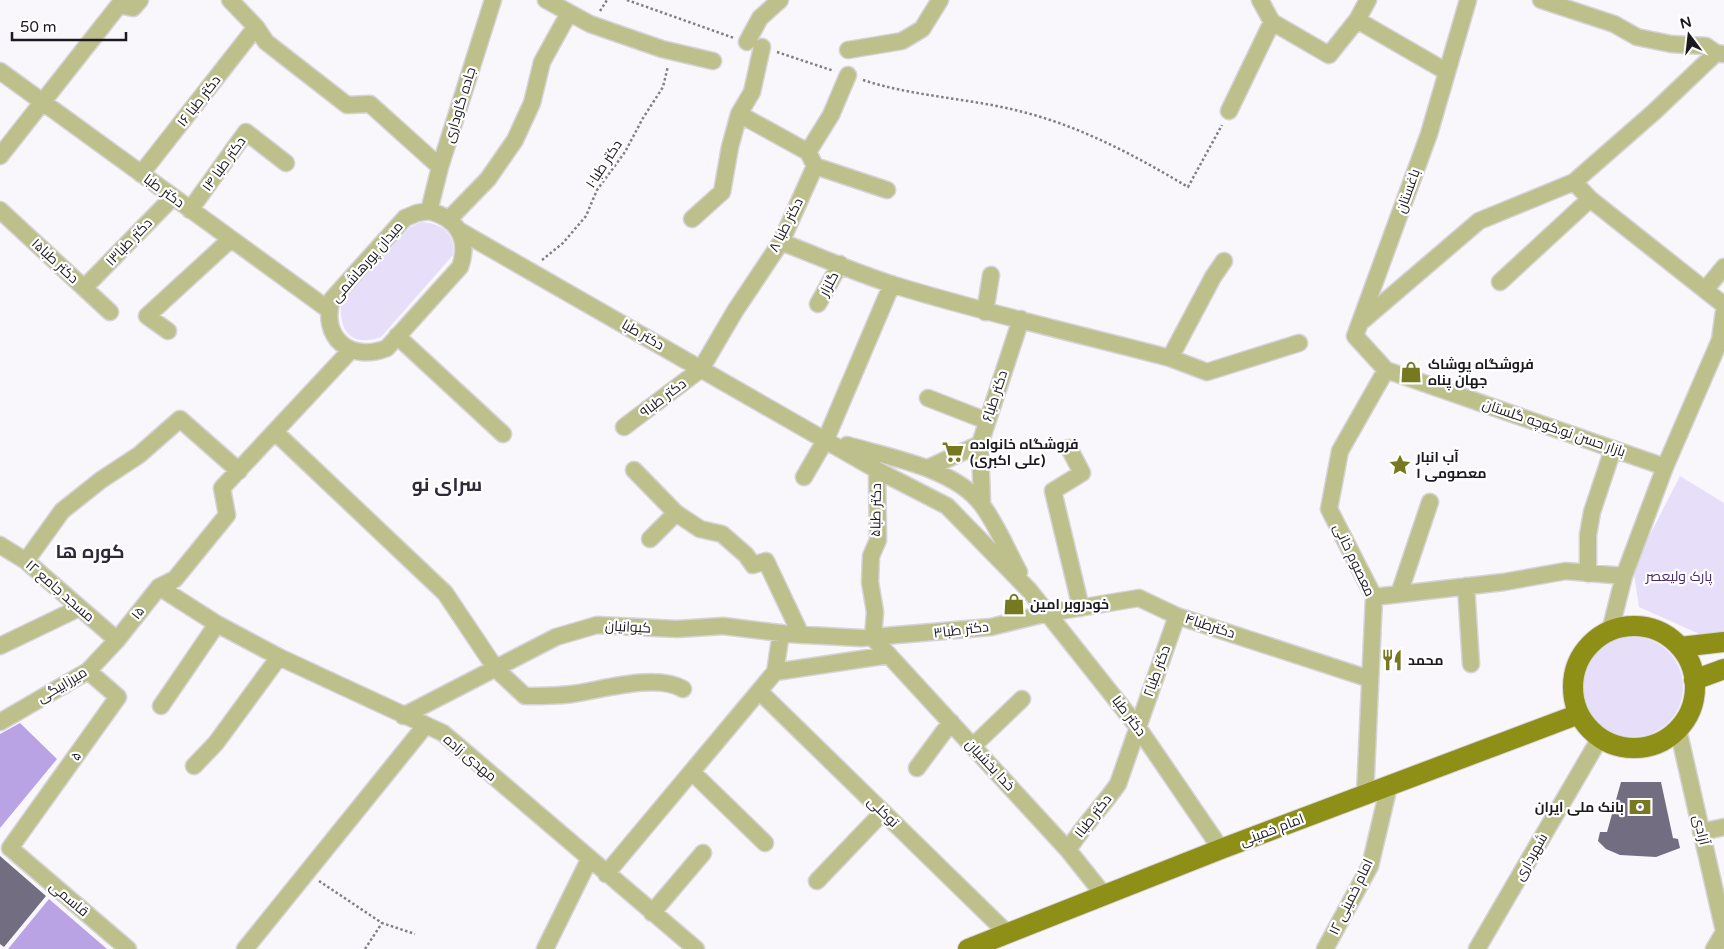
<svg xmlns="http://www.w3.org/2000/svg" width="1724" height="949" viewBox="0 0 1724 949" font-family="'Varela Round',Cairo,sans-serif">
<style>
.green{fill:#e7dffa}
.forest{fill:#baa3e5}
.building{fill:#736d82}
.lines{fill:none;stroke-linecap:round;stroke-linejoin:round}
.minor-casing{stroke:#d6d3d9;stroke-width:19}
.major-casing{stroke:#d6d3d9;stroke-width:22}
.path{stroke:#817f85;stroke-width:2.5;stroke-dasharray:2.5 2.5;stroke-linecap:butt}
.minor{stroke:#bec08c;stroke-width:16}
.major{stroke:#8e8f16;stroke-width:20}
.labels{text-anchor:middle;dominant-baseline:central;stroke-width:4.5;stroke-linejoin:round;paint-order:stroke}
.street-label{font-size:14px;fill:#1c1921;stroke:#fff}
.poi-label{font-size:14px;font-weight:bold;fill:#1c1921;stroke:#fff;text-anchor:start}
.park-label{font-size:14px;fill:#482773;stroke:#fff}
.district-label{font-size:19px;font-weight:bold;fill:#2f293a;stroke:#fff}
</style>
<rect width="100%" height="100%" fill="#f9f7fc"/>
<path class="green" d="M421,222c20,1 35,11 32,33l-72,82c-29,10 -42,-4 -40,-34l69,-76z
M1680,476l44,27v134l-9,4 -76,-34 -6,-39z
M1583 687a50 50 0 1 1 100 0a50 50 0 1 1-100 0Z"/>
<path class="forest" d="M20,723l37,36 -57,69v-94z
M49,899l58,50h-99z"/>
<path class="building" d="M1621,782h40l12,56 5,1 2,9 -24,9 -36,-2 -14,-6 -8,-8 2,-9h7z
M0,856l46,40 -42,51 -4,-3z"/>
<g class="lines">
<g class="minor-casing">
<path id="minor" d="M230,0l26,27 10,15 81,63 23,-1 70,63
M546,0l44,24 72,25 51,12
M1260,0l12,22 57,33 28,-35 11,-20
M1468,0l-39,134 -74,202 31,34 279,97
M1541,0l73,24 23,13 34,7 35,2 10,7
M1357,20l90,52
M747,42l13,-24 20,-18
M848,50l54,-9 20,-12 18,-29
M0,71l329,239
M1229,111l43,-89
M739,114l69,38
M0,156l119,-151 14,3 7,-8
M815,166l72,24
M141,174l115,-147
M1574,182l16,17 134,106
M0,210l110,102
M190,210l56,-78 40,31
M429,211c28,7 41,28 31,56l-73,81c-37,15 -67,-11 -55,-49l73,-81 12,-5z
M429,211l11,-44 53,-167
M449,219l39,-40 27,-39 17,-37 10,-41 27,-49
M692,219l30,-27 8,-45 9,-33 13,-22 10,-45
M460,231l417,239 70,36 82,84 108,136 84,123
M781,242c37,14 75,31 113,43 91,28 184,49 276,73l43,-81 11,-16
M1500,282l90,-83
M84,288l89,-91
M1705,290l19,-23
M818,304l22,-40
M985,312l6,-37
M1361,322l118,-101 95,-39 80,-70 62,-59 8,1
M168,331l-21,-15 84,-77
M397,336l106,98
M1170,358l37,14 92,-29
M928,398l59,23
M624,427l77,-58 34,-58 46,-69 34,-76 -7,-14 23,-37 17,-40
M275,432l170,161 51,76 29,27c16,0 32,0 47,-2 30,-4 84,-21 111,-5
M847,445c41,12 108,23 135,60 15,20 25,45 37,67
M1069,448l13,25 -29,18 28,117
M928,468l52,-24
M634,470l42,43 24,16 22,5 24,21 7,10 13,-4 35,74
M804,477l22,-38 66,-155
M982,504l-2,-60 41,-125
M650,539l26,-26
M0,545l26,16 91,79
M26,561l36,-50 39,-31 38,-25 41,-36 59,52
M1588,574v-39l4,-23 21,-63
M1466,586l5,78
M159,587l58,37 62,33 164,76 253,216
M1399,594l31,-92
M1374,597l130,-15 62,-11 58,5
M1610,631l14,-55 41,-109 55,-127 4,-29
M873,638l195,212 36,45
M873,638l2,-26 -5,-30 1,-26 7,-16 -1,-70
M0,646l79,-38
M88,671l30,26 -108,151 118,101
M775,672l114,-17
M759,691l248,242
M161,706l56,-82
M403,716l153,-79 41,-12 80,4 46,-3 65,8 73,4 130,-11 57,-14 91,-15 38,18 193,63
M0,722l88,-51 29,-31 42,-53 16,-8 52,-64 -5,-27 129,-138
M1678,729l46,202
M973,746l49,-47
M194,766l22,-23 63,-86
M917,768l34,-46
M692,772l73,71
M1365,795l9,-198 -45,-88 11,-58 46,-81
M1701,832l23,-5
M1068,850c15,-24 34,-43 50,-66l59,-168
M606,874l169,-202 6,-39
M817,881l66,-69
M652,913l51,-60
M245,949l180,-223
M545,949l44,-89
M1325,949l45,-83 19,-80
M1477,949l123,-211
M1714,949l10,-17"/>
</g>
<g class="major-casing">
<path id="major" d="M1573 687a61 61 0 1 1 122 0a61 61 0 1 1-122 0Z
M1680,647l44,-5
M1694,680l30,-11
M968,949l253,-100 358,-135"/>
</g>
<path class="path" d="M627,0l107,38
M600,11l7,-11
M777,52l57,19
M863,80c52,17 107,18 160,32 59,15 113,44 165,75l34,-62
M542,260l21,-17 23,-27 11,-26 28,-38 18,-34 20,-31 5,-21
M319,881l63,42 33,11
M365,949l17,-26"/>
<use href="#minor" class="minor"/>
<use href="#major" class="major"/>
</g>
<defs>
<g id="shop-bare" transform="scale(1.725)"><path d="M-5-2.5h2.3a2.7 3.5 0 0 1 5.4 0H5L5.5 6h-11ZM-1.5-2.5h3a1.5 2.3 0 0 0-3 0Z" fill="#777920" stroke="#fff" stroke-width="2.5" paint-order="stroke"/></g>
<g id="supermarket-bare" transform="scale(1.725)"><path d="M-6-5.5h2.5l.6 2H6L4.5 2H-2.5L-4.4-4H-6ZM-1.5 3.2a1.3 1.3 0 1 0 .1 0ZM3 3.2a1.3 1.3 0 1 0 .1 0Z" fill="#777920" stroke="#fff" stroke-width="2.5" paint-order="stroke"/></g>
<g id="sight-bare" transform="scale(1.725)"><path d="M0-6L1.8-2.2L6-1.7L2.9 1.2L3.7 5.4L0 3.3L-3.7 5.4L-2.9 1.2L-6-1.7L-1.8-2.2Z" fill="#777920" stroke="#fff" stroke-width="2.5" paint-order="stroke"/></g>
<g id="restaurant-bare" transform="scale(1.725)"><path d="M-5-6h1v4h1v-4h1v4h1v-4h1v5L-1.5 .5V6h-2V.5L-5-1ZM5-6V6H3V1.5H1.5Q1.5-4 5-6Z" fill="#777920" stroke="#fff" stroke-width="2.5" paint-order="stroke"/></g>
<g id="bank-bare" transform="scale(1.725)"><path d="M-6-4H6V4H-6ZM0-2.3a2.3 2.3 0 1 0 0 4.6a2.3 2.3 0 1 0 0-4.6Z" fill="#777920" stroke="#fff" stroke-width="2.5" paint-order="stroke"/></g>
</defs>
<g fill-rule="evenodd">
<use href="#shop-bare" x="1411" y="372"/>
<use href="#supermarket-bare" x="953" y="452"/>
<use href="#sight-bare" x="1400" y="465"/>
<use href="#shop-bare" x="1014" y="604"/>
<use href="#restaurant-bare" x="1392" y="660"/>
<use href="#bank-bare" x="1640" y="807"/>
</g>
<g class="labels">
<g class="street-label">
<text transform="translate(199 101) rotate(-52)">دکتر طبا ۱۶</text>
<text transform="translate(460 105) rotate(-73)">جاده گاوداری</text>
<text transform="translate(224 164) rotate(-54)">دکتر طبا ۱۴</text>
<text transform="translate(604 164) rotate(-57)">دکتر طبا۱۰</text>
<text transform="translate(164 191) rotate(36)">دکتر طبا</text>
<text transform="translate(1408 191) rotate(-70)">باغستان</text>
<text transform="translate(786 225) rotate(-63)">دکتر طبا ۸</text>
<text transform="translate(129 242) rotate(-46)">دکتر طبا۱۳</text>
<text transform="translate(55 261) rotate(43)">دکتر طبا۱۵</text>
<text transform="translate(367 262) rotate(-49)">میدان پورهاشمی</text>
<text transform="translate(829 284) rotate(-62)">گلزار</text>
<text transform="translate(643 335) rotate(30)">دکتر طبا</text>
<text transform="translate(995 396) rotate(-72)">دکتر طبا۶</text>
<text transform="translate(663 398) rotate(-37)">دکتر طبا۹</text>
<text transform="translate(1554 428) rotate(19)">بازار حسن نو،کوچه گلستان</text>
<text transform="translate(876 510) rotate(-89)">دکتر طبا۵</text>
<text transform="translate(1354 560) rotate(65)">معصوم خانی</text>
<text transform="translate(60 591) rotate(41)">مسجد جامع ۱۲</text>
<text transform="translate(138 613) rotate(-52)">۱۵</text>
<text transform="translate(1210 626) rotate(18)">دکترطبا۴</text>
<text transform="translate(628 627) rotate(3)">کیوانیان</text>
<text transform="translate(961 630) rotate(-7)">دکتر طبا۳</text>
<text transform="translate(1157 671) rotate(-70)">دکتر طبا۲</text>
<text transform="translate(62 685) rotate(-31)">میرزابیگی</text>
<text transform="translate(1129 716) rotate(53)">دکتر طبا</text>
<text transform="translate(76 756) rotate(-54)">۵</text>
<text transform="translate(470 758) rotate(40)">مهدی زاده</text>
<text transform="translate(990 765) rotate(47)">خدا بخشیان</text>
<text transform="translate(883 812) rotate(44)">توکلی</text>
<text transform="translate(1093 816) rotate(-52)">دکتر طبا۱</text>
<text transform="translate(1272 830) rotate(-21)">امام خمینی</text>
<text transform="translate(1701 830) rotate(77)">آزادی</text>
<text transform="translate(1531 857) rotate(-60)">شهرداری</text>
<text transform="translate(1351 897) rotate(-64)">امام خمینی ۱۲</text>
<text transform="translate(69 899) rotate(40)">قاسمی</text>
</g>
<g class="poi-label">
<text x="1428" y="364">فروشگاه پوشاک<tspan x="1428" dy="16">جهان پناه</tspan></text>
<text x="970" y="444">فروشگاه خانواده<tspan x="970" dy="16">(علی اکبری)</tspan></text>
<text x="1416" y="457">آب انبار<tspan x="1416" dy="16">معصومی ۱</tspan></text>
<text x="1030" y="604">خودروبر امین</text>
<text x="1408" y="660">محمد</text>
<text x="1624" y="807" text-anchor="end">بانک ملی ایران</text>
</g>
<g class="park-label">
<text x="1679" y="576">پارک ولیعصر</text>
</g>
<g class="district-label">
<text x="447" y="485">سرای نو</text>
<text x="90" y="552">کوره ها</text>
</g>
</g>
<g transform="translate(1689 35) rotate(345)" stroke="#ffffff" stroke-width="4" paint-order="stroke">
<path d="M0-4L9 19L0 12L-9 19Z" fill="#1c1921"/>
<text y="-8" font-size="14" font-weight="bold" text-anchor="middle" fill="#1c1921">N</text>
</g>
<path d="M12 32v8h114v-8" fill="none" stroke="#1c1921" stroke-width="2.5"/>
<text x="20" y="32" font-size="15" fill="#1c1921" stroke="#ffffff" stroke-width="4" paint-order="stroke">50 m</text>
</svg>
